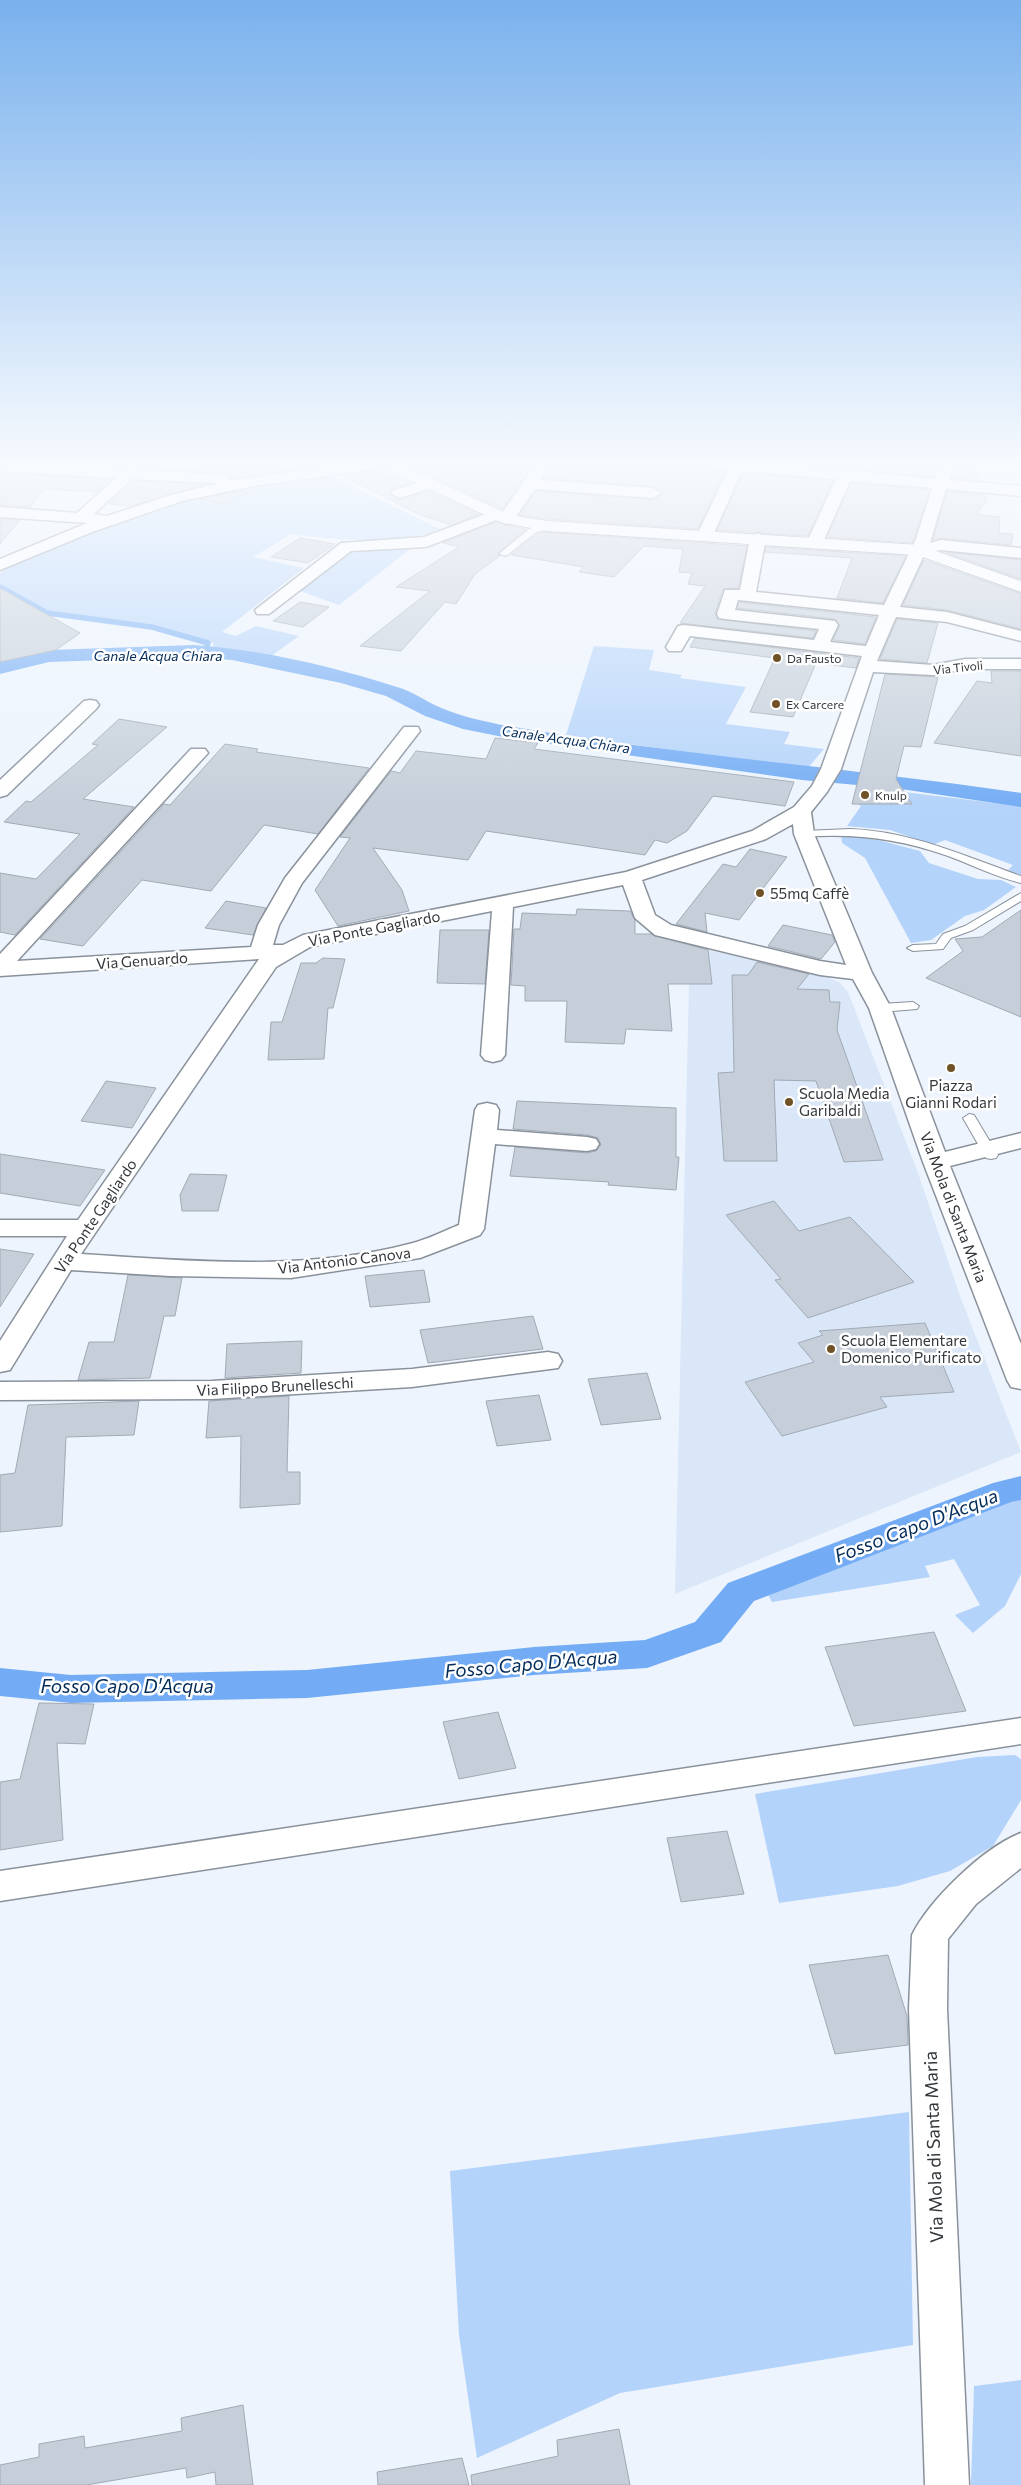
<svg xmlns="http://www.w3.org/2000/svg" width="1021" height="2485" viewBox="0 0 1021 2485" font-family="Commissioner,sans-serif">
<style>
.built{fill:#d9e7f9}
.green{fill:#b4d3fa}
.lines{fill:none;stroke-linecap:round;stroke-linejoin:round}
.stream{stroke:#73acf4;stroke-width:5.5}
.canal{fill:#73acf4;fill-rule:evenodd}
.building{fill:#c5ced9;stroke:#a1aab5}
.lane-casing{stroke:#89919b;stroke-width:2}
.street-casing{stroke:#89919b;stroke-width:3}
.secondary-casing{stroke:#89919b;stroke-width:2}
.lane{fill:#fff;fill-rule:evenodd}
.street{fill:#fff;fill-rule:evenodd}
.secondary{fill:#fff;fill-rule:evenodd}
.poi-dot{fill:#705226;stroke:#fff;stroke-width:2}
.labels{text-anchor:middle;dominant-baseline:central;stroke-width:5;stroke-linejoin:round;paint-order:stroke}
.far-poi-label{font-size:12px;fill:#33373b;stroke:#fff;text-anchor:start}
.far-street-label{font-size:12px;fill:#33373b;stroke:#fff}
.far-water-label{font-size:14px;font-style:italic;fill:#042c59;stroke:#fff}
.poi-label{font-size:15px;fill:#33373b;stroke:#fff;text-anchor:start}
.street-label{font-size:15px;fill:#33373b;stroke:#fff}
.near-street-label{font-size:18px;fill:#33373b;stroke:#fff}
.near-water-label{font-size:19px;font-style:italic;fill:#042c59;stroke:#fff}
</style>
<rect width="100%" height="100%" fill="#edf4fd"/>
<path class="built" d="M708,950l114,25 17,7 9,10 69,178 43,126 61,156 -346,142 14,-610 23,-1z"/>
<path class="green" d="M328,475l114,55c-51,14 -99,11 -151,4l-38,23 51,11 -82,64 14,4 20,-10 43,10 -29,21 -56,-7 -1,-7 -62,-19 -103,-12 -48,-27v-12l9,-8 36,-17 149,-52z
M379,546l30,4 -70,55 -42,-15 56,-41z
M594,646l60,4 -5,20 33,5 -2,3 66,9 -20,37 64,8 -6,12 40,5 -17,20 -241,-34z
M904,792l117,14v69l-13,-5 5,-5 -68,-25 -12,5 -43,-15 -43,-4 14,-20 -4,-2z
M841,835l37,5 42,11 9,12 49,16 23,1 15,7 -32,23 -19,6 -34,24 -20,3 -46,-85 -23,-15z
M1021,1496v78l-16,32 -32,27 -18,-18 25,-10 -26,-46 -29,7 5,11 -158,25 -6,-11z
M1015,1755l6,4v41l-28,46 -43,25 -52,15 -119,17 -24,-109 222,-37z
M909,2112l4,233 -293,48 -143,65 -18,-123 -9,-164z
M1021,2380v105h-50l3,-99z"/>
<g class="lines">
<path class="stream" d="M0,587l47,26 105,14 56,16 -3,9"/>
<path class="canal" d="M194,645c69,5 137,21 203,42 15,4 28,14 42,20 21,9 46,15 69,19 170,29 343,42 513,67v14l-120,-18 -99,-9 -294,-42 -45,-9 -38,-13 -39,-20 -45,-13 -109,-23 -38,-3 -145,5 -49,12v-12l49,-12z
M1021,1476v24l-10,2 -257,99 -33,41 -74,26 -113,7 -227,23 -236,5 -71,-7v-28l71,7 236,-5 227,-23 111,-7 50,-18 33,-39 265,-100z"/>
</g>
<path class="building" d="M142,465h160l-10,5 -60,9 -2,-4 -7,-2 -79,-5z
M431,465h102l-31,44 -82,-38z
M551,465h140l20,1 4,4 10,1 -27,58 -151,-10 -28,-4 17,-24 117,9 10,-6 -10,-8 -109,-8z
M834,465h103l-4,12 -99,-8z
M955,465h20l5,16 -29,-3z
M370,471l32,7 10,5 -19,5 -3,4v3l8,5 31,-9 50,23 -27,11 -32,-10 -78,-40z
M0,473l111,7 -14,12 -52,-3 -15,18 -30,-2z
M743,473l90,8 -25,55 -91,-6z
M133,481l73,3 -74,22 -23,-2z
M851,483l79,7 -18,53 -85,-6z
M256,488l-34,16 -21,-5 53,-11z
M947,491l38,4 2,6 -11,13 24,3 -1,16 14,1 -2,11 -70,-7 -8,2z
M0,519l20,1 -20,24z
M496,522l30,7 -28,24 2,3 -25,18 -19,30 -11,-2 -44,49 -41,-5 70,-55 -34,-4 63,-40 -16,-4z
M543,532l204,14 -9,42 -15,1 -8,24 2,6 99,12 -3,7 -133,-15 25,-37 -17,-2 4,-11 -13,-1 4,-23 -39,-3 -30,31 -35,-5 5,-5 -73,-12 25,-20z
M300,538l35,6 -27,19 -37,-6z
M766,547l140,9 -23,47 -46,-5 15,-40 -87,-6z
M945,552l76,8v19z
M924,560l97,34v35l-74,-19 -44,-5z
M0,588l80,45 -24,17 -56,12z
M300,602l29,5 -26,20 -30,-6z
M739,602l137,15 -11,27 -32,-4 7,-14 -5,-7 -98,-11z
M897,619l41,4 -11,40 -47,-4z
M695,638l164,20 -3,10 -40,-5 -23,54 -43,-5 25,-54 -85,-11z
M991,671h30v85l-87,-13 43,-62 15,2z
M885,674l53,3 -17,70 -17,-1 -8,33 16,25h-60z
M119,719l48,8 -84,72 51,8 -119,128 -15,-3v-59l36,6 44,-45 -76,-12 22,-21 5,1 67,-57 -6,-1z
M495,738l43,5 -4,6 260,33 -9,24 -72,-10 -26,35 -20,12 -12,-3 -10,15 -159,-24 -18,29 -95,-12 29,42 7,21 -71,15 -23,-36 35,-52 -10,-1 51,-66 9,2 16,-22 70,8z
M225,744l33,5 -2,3 113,16 -51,66 -54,-9 -53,66 -69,-11 -59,66 -43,-7 118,-128 6,-7 6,1z
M750,849l37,8 -48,63 -34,-7 2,19 -31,-8 47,-60 13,3z
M226,901l40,7 -13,27 -48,-7z
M577,909l53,2 5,9v14h16l57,16 4,34h-44l4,47 -46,-2 -2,15 -59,-2 2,-41h-42v-15l-14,-1 3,-56h6l2,-16 54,2z
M1021,910v107l-95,-39 37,-27 -8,-12 27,-2z
M783,925l49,10 3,7 -14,17 -53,-13z
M440,930h49l-4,54 -48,-1z
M323,958l22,1 -12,49h-5l-4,51 -56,1 3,-38h11l19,-59h15z
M757,962l52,12 -12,15 32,1 1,12h10l-3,28 46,130 -39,2 -28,-81 -42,-1 3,81h-53l-6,-88 16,-1 -2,-97h16z
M106,1081l50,7 -24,40 -51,-7z
M517,1101l159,7v49h3l-3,33 -68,-5 1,-3 -99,-6 5,-29 72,6 9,-2 5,-6 -3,-7 -11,-3 -74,-6z
M0,1154l105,16 -25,36 -80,-13z
M190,1174l37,1 -9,36h-36l-2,-16z
M774,1201l25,30 51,-14 64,65 -106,36 -33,-38 6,-1 -55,-64z
M0,1249l34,5 -34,53z
M424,1270l6,32 -60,5 -5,-31z
M128,1275l54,3 -7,38h-11l-14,62 -72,2 11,-38h25z
M533,1316l10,33 -115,14 -8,-33z
M925,1323l29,69 -74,5 7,10 -105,29 -37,-54 69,-20 -16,-19 25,-8 -4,-4z
M302,1341l-1,32 -76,5 2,-34z
M647,1373l14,46 -60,6 -13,-46z
M539,1395l12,45 -54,6 -11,-45z
M289,1396l-2,76h13v32l-60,4 1,-72 -35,2 3,-37z
M139,1401l-5,34 -68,2 -4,89 -62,6v-57l15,-2 13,-68z
M934,1632l32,79 -112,15 -29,-79z
M39,1703l55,1 -9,40 -28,-1 6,97 -63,10v-68l20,-3z
M498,1712l18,56 -57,11 -16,-57z
M727,1831l17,63 -63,8 -14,-64z
M888,1955l19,61 1,29 -73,9 -26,-89z
M243,2405l10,80h-37l-1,-13 -28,6 -1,-10 -100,17h-86v-20l39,-8v-13l45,-8 1,12 97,-17 -1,-13z
M619,2429l11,56h-158l-1,-10 87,-19 -1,-16z
M462,2458l7,27h-91l-1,-13z"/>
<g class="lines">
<g class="lane-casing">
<path id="lane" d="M547,524l4,2 -1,2 -15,5 -29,23 -7,-2 30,-25z
M850,829c60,2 115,27 171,47v7c-25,-6 -49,-18 -73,-27 -48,-17 -93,-23 -144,-19l-5,-3 5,-3z
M1021,893v8l-48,29 -22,8 -8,11 -30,2 -6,-3 6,-3 23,-1 7,-10 22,-8z
M913,1002l6,4 -2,3 -37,3 -6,-4 6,-4z
M969,1114l5,1 24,40 -2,3 -5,1 -5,-1 -23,-40z"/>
</g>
<g class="street-casing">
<path id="street" d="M0,465l125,4 5,-4h10l2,3 -1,2 82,5 5,1 2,3 -1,2 109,-16h42l-7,4 -119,17 -72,15 -90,31 -92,38v-11l87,-36 -87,-6v-10l77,6 39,-35 -116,-7zM132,479l87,4 -48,12 -64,21 -13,-2z
M535,465h14l-8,15 112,8 8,5 -8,5 -118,-9 -23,33 -6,2 -7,-5 -73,28 -75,4 -82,63h-12l-2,-4 86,-67 83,-6 67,-25 5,-2 6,3z
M713,465h55l73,6 5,-1 88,9 5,-14h14l-4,15 72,6v10l-75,-7 -16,54 11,-3 80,8v10l-80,-8 -16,3 -25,54 47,5 74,19v10l-74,-19 -51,-5 -19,44 56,4 32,-6h56v10h-56l-32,6 -60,-3 -32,97 -14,23 -16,20 3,22 58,139 19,35 54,144 76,-19v15l-71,18 71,178v45l-10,-2 -4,-7 -84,-218 -54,-154 -16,-29 -33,-4 -165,-40 -20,-17 -12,-33 -110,22 -8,148 -4,5 -8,2 -8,-2 -4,-5 11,-144 -182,36 -34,20 -195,287c110,7 225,18 332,-11 15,-4 31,-12 46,-18l16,-115 3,-5 9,-2 9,2 3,5 -2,20 90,7 9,2 3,5 -3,5 -9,2 -92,-7 -11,85 -4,6 -60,23 -129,20 -121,-2 -99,-6 -61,100 -10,2v-31l67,-105h-67v-16h78l181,-261 -259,17v-22l191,-205h14l3,4 -191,208 234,-14 7,-22 27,-47 119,-151h14l2,4 -118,152 -23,42 -6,20h10l20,-10 323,-63 126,-41 42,-24 18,-21 9,-17 41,-113 -172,-20 -9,15h-12l-3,-4 12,-21 6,-1 130,15 5,-11 -94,-10 -6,-1 -2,-4 8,-24h15l10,-52 8,-5 8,5 -10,54 128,13 32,-66 16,-51 -82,-7 -27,61 -8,5 -8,-5 29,-63 -94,-8 -29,64 -8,5 -8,-5 31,-65 -13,-2zM738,600l141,15 -13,31 -36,-4 8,-17 -3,-4 -100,-11zM793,824l1,10 52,131 -26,-4 -149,-36 -16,-10 -13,-35 124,-41z
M430,479l8,5 -3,3 -36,11 -8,-5 3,-3z
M90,700l6,1 3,4 -3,4 -89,86 -7,2v-17l84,-79z
M548,1352l10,2 4,7 -4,7 -146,19 -200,12 -212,1v-18l212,-1 200,-12z
M1021,1718v26l-1021,157v-30z
M1021,1833v35l-45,36 -28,35 -1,70 22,476h-44l-16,-476 3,-74c17,-35 73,-89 109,-102z"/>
</g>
<g class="secondary-casing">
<path id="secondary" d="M392,465h10l108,50 37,6 372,24 102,36v11l-104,-37 -370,-24 -47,-9 -108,-51 -3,-3z"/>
</g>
<use href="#lane" class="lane"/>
<use href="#street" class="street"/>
<use href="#secondary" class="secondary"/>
</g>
<linearGradient id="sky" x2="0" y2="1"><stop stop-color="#79b1ed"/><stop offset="0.57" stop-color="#f7fafe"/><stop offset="1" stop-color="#f7fafe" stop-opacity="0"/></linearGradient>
<rect width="1021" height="813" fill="url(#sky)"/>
<g class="poi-dot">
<circle cx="777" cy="658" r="5"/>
<circle cx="776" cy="704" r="5"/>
<circle cx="865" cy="795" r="5"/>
<circle cx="760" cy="893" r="5"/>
<circle cx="951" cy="1068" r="5"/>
<circle cx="789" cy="1102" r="5"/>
<circle cx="831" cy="1349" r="5"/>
</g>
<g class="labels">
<g class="far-poi-label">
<text x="787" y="658">Da Fausto</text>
<text x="786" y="704">Ex Carcere</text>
<text x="875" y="795">Knulp</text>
</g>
<g class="far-street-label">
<text transform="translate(958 667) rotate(-6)">Via Tivoli</text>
</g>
<g class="far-water-label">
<text x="158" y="655">Canale Acqua Chiara</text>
<text transform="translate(566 739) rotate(8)">Canale Acqua Chiara</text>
</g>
<g class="poi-label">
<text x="770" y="893">55mq Caffè</text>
<text x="951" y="1085" text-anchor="middle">Piazza<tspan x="951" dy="17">Gianni Rodari</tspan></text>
<text x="799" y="1093">Scuola Media<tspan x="799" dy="17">Garibaldi</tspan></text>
<text x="841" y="1340">Scuola Elementare<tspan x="841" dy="17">Domenico Purificato</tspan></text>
</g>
<g class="street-label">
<text transform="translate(374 928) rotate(-11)">Via Ponte Gagliardo</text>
<text transform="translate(142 960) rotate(-4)">Via Genuardo</text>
<text transform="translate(954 1207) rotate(69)">Via Mola di Santa Maria</text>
<text transform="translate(95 1216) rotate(-56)">Via Ponte Gagliardo</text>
<text transform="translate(344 1260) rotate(-7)">Via Antonio Canova</text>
<text transform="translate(275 1386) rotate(-3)">Via Filippo Brunelleschi</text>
</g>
<g class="near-street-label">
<text transform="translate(933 2147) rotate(-92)">Via Mola di Santa Maria</text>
</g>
<g class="near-water-label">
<text transform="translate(916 1525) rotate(-21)">Fosso Capo D'Acqua</text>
<text transform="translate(531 1663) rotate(-5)">Fosso Capo D'Acqua</text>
<text x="127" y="1685">Fosso Capo D'Acqua</text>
</g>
</g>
</svg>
